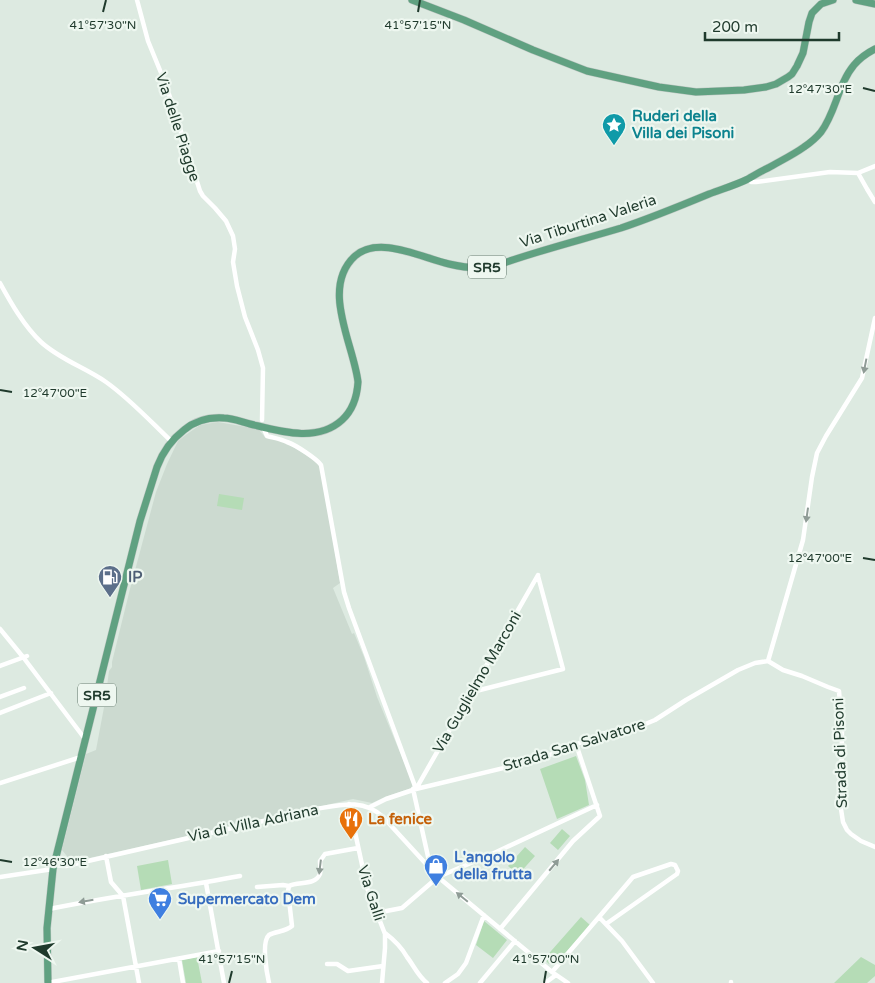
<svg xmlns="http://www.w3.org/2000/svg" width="875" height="983" viewBox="0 0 875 983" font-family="'Varela Round',sans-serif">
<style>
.built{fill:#ccdad0}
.green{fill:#b5dcb6}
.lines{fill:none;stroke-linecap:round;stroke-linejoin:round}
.primary-casing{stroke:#c0c8c4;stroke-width:8}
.minor{stroke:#fff;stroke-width:4.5}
.primary{stroke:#60a181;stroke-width:7}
.oneway{fill:#8f9c96}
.ticks{fill:none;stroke:#1f3a2c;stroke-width:2}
.labels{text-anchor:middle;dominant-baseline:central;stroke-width:4.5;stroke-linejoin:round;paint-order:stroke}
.shield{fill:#eef7f0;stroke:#5d7367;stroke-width:1}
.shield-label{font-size:14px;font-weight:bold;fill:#1f3a2c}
.culture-label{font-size:15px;font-weight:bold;fill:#0d838f;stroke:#eef7f0;text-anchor:start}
.street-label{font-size:15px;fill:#1f3a2c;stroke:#eef7f0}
.service-label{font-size:15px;font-weight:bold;fill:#4e5e75;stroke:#eef7f0;text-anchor:start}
.food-label{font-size:15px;font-weight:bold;fill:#c56008;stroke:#eef7f0;text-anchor:start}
.shop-label{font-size:15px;font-weight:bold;fill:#366cbe;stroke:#eef7f0;text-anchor:start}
.ticks-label{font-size:12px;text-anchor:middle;fill:#1f3a2c;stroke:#eef7f0;stroke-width:4.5;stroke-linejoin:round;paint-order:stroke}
</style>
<rect width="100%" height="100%" fill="#ddeae1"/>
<path class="built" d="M218,422l40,7 7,8 22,6 28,18 5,5 8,43 12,74 -7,5 19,46 2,-1 10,24 13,40 36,87 -2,4 -26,9 -13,6 -19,-4 -268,60 -14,2 -9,-11 24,-96 10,-4 9,-48 4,-31 3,-4v-5l18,-73 26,-97 11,-28 11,-23 9,-7 13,-9z"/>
<path class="green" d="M219,494l25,4 -2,12 -25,-4z
M576,756l9,24 4,25 -32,14 -17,-50z
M562,829l8,7 -12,14 -8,-7z
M525,847l10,9 -17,19 -10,-9z
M168,860l4,24 -31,6 -4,-24z
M581,917l9,8 -22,25 -14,14h-5l-5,-5z
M484,921l23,19 -14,18 -17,-13z
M197,957l5,26h-16l-4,-23z
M861,957l14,8v11l-8,7h-33z"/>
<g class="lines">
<g class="primary-casing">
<path id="primary" d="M412,0l52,20 69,30 54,21 72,16 37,5 48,-2 22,-3 10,-3 12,-7 4,-3 5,-8 6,-13 6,-31 3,-9 9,-9 12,-4
M856,0l19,4
M48,983l-1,-55 6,-59 87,-348 17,-54c6,-16 14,-27 27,-37 11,-9 26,-13 40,-12 8,0 18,4 26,6 29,7 67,19 92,-4 11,-10 15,-22 16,-38 -4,-37 -38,-94 -3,-126 24,-21 67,2 94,8 17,4 36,6 52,0 39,-14 80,-24 120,-36 30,-10 59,-22 88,-34 13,-5 27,-9 39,-15 7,-4 13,-8 20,-11 12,-7 25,-13 36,-21 6,-4 12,-9 17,-15 15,-20 17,-48 33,-67 6,-7 13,-12 21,-16"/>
</g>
<path class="minor" d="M137,0l11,41 18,44 34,106 3,5 12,12 11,13 7,15 2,13 -2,13 4,24 8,31 13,33 5,18 -1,52
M858,173l9,16 8,13
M748,179l3,3h5l74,-10 28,1 17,-7
M0,283c11,20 24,43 41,59 18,17 45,26 65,40 24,17 44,39 65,59
M263,427l4,9c7,2 14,3 20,6 9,3 30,17 34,23l23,127 5,16 67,181
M0,629l23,28 62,82
M768,661l35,-121 9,-63 5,-24 9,-17 36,-58 13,-60
M768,661l15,9 19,6 26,11 11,4 3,37 -1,81 2,13 4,8 4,4 10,7 14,6
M0,666l27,-10
M472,692l91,-23 -25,-93
M0,697l24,-9
M0,713l51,-20
M0,783l81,-26
M413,789l18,81
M416,789l122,-214
M349,804l18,84 18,46v14l-3,35
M370,807l16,-8 30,-10 121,-29 65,-26 41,-9 12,-5 31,-20 52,-30 17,-7 13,-2
M106,856l5,26 12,14 16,87
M54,865l12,1 250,-57c24,-4 47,-11 67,8l55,60 114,95 16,11
M0,877l53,-8
M206,883l18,100
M257,887l26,-2 6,1
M49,909c63,-13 127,-21 191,-33
M376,913l26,-5 36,-31 54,-23 105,-49
M599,917l34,-40 38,-13 4,1 3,6 -1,3 -71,50
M500,929l73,-88 27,-25 -24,-72
M385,933c8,6 17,15 22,24 7,9 11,19 20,26
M179,959l4,24
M327,964h10l11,7 35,-5
M552,972l47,-55 23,24 31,42
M47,983l172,-32
M269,983c-2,-9 -8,-41 0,-48 7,-4 16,-3 23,-9l-4,-35 1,-5c9,-5 26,0 31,-12 1,-4 0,-9 0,-13l5,-7 33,-6
M445,983l13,-9 8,-11 18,-48
M480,983l35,-42
M545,983l11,-8
M731,983v-1"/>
<use href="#primary" class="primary"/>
</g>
<defs><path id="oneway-solid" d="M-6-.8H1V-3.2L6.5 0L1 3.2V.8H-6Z" transform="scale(1.25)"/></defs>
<g class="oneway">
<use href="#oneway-solid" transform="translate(865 366) rotate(101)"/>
<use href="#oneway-solid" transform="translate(807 515) rotate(98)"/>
<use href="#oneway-solid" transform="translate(554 865) rotate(-50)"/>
<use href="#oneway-solid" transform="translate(320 867) rotate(97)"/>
<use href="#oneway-solid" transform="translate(462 897) rotate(-141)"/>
<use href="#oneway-solid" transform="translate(86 901) rotate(170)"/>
</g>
<path class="ticks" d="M103,12l3,-12M418,12l2,-12M863,88l12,3M0,390l12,2M863,558l12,2M0,860l12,2M229,983l3,-12M544,983l2,-12"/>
<defs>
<g id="sight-pin" transform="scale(1.25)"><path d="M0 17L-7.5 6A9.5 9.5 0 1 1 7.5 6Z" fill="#0f9aa8" stroke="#eef7f0"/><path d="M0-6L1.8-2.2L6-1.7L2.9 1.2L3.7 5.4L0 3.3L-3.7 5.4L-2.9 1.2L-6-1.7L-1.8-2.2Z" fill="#fff"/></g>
<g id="fuel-pin" transform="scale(1.25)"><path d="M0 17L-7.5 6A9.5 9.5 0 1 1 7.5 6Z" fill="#5c6f8a" stroke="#eef7f0"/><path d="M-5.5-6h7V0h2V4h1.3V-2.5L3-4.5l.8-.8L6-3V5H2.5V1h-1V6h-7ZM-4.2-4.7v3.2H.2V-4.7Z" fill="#fff"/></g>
<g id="restaurant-pin" transform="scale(1.25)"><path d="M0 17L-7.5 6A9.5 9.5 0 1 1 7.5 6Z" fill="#e8710a" stroke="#eef7f0"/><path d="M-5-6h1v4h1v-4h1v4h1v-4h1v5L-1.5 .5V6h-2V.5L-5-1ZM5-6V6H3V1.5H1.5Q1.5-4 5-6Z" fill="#fff"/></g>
<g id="shop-pin" transform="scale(1.25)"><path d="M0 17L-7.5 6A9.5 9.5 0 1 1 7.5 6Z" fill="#3f7fe0" stroke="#eef7f0"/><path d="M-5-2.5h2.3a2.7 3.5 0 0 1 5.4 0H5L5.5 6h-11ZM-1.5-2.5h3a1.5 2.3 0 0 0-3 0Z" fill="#fff"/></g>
<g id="supermarket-pin" transform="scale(1.25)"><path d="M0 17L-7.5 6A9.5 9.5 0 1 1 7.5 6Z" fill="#3f7fe0" stroke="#eef7f0"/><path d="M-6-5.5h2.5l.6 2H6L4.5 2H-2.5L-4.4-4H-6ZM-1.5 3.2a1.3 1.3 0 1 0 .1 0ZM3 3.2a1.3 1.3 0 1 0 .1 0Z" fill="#fff"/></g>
</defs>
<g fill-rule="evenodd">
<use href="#sight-pin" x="614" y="125"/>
<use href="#fuel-pin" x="110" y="577"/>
<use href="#restaurant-pin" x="351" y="819"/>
<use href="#shop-pin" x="436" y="866"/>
<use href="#supermarket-pin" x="160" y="899"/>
</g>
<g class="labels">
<g class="shield">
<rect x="468" y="255.5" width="38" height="23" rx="4"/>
<rect x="78" y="683.5" width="38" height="23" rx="4"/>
</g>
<g class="shield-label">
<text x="487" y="267">SR5</text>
<text x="97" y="695">SR5</text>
</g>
<g class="culture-label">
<text x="632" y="116">Ruderi della<tspan x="632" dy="17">Villa dei Pisoni</tspan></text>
</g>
<g class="street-label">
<text transform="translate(178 127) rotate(72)">Via delle Piagge</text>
<text transform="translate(588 221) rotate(-18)">Via Tiburtina Valeria</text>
<text transform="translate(477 682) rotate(-60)">Via Guglielmo Marconi</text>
<text transform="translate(574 745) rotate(-17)">Strada San Salvatore</text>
<text transform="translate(840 753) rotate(-92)">Strada di Pisoni</text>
<text transform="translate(253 823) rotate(-12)">Via di Villa Adriana</text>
<text transform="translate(371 893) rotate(72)">Via Galli</text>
</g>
<g class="service-label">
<text x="128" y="577">IP</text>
</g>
<g class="food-label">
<text x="368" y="819">La fenice</text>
</g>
<g class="shop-label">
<text x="454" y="857">L'angolo<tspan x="454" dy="17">della frutta</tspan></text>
<text x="178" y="899">Supermercato Dem</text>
</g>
</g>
<g class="ticks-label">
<text x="103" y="29">41°57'30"N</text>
<text x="418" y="29">41°57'15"N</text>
<text x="820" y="93">12°47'30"E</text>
<text x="55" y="397">12°47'00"E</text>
<text x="820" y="562">12°47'00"E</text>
<text x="55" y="866">12°46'30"E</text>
<text x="232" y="963">41°57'15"N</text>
<text x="546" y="963">41°57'00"N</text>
</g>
<g transform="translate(35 948) rotate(281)" stroke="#eef7f0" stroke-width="4" paint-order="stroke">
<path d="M0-4L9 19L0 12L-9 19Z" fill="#1f3a2c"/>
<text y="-8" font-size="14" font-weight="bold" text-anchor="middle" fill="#1f3a2c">N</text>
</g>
<path d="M705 32v8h134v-8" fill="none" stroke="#1f3a2c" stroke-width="2.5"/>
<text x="712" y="32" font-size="15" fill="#1f3a2c" stroke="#eef7f0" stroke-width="4" paint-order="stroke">200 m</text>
</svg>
